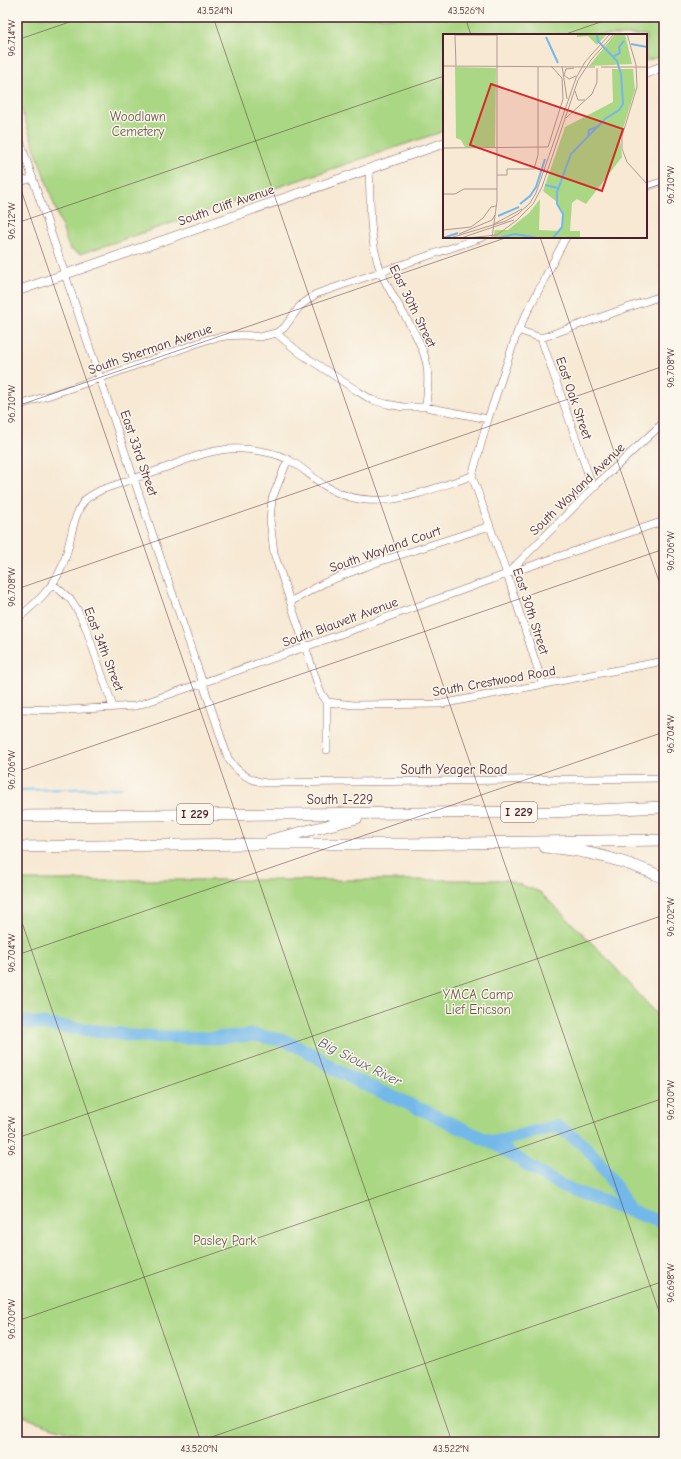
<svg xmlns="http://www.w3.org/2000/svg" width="681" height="1459" viewBox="0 0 681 1459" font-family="'Comic Neue',sans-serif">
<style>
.green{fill:#aad784;stroke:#7a7b58}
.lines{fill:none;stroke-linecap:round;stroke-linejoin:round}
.stream{stroke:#72b8e9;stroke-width:2}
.river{stroke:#72b8e9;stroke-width:13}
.minor-casing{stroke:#876666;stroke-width:8}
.major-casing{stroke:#876666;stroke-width:10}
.highway-casing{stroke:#876666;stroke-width:12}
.minor{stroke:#fff;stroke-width:7}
.major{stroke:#fff;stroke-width:9}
.highway{stroke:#fff;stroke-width:11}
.rail-casing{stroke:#4a1f2b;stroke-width:3.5}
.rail{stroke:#fbf7ec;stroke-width:2;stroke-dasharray:6;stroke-linecap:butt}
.ticks{fill:none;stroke:#4a1f2b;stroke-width:1;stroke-opacity:0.45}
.labels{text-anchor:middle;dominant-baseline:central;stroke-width:3;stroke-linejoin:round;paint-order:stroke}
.shield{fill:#fbf7ec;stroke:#7f6065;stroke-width:1}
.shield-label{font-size:12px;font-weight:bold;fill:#4a1f2b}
.park-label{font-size:13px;fill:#675646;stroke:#fbf7ec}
.street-label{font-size:13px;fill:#4a1f2b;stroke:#fbf7ec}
.water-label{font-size:14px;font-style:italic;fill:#58556e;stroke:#fbf7ec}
.inset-river{fill:none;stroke:#72b8e9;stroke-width:2}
.inset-road{fill:none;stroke:#b29890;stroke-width:1}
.view{fill:#d62828;fill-opacity:0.15;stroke:#d62828;stroke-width:2}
.inset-edge{fill:none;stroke:#4a1f2b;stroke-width:2}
.neatline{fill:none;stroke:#4a1f2b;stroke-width:1.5}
.ticks-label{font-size:10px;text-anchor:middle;fill:#4a1f2b}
</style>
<rect width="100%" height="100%" fill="#fbf7ec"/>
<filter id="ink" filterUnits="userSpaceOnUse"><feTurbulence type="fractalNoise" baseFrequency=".025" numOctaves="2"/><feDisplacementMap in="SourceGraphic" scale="8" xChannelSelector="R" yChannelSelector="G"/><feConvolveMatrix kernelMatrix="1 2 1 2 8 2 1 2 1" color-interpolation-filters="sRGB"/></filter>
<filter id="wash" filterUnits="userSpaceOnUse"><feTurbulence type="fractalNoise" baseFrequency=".012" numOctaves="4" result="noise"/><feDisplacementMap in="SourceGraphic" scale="16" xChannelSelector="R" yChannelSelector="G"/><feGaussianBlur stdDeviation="0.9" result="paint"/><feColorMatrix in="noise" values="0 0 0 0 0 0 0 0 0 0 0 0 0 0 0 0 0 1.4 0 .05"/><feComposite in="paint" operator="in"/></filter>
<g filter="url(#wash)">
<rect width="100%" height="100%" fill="#f7e9d4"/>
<path class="green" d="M17,17h647v38l-18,6v-26h-202v96l-364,123 -10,-5 -3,-7 -50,-145z
M17,880h490l33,12 62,61 62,69v420h-564l-83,-27z"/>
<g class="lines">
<path class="stream" d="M17,790l105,-2"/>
<path class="river" d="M17,1021l119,15 77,2 42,-3 31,6 30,15 18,13 21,11 74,33 68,32 52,34 29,14 86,30
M491,1143l66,-17c6,4 12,8 18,12 24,18 40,47 54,72"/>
</g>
</g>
<g filter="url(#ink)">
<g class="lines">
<g class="minor-casing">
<path id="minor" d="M17,132l211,626c9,15 22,23 39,25l397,-5
M369,169c2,35 -1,69 12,103 12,30 37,58 45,89 4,15 1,31 0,46
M17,183l16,-5
M646,187l18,-6
M518,330l23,8 52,150
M276,333l24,20 59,39 13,8 15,4 16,3h23l62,12
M541,338l123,-43
M17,406l84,-28 108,-39 17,-3 18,-1 16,2 16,-4 8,-5 16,-22 16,-12 167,-57
M288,459l-16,40 -2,21 4,33 46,138 7,11v48
M472,476l16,-57 30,-89 48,-93
M472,476l35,98 36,111
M509,572l84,-84 71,-66
M53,584l18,16 7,11 8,17 27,79
M290,602l34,-19 22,-9 32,-12 112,-36
M17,619c17,-14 35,-30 44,-50 10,-20 10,-53 24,-69 4,-4 11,-7 16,-10 23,-8 46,-16 69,-24 23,-9 48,-19 73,-17 15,1 31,3 44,10 15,7 26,20 40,28 48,29 97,4 145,-11
M327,702l27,3 87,-1 223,-43
M17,709l50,1 69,-4 169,-59 202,-73 157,-53"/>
</g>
<g class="major-casing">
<path id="major" d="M646,73l18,-7
M17,291l427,-148"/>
</g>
<g class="highway-casing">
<path id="highway" d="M17,816l534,-4 113,-5
M271,840l86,-22
M17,847l240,-3h148l259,-4
M545,847c41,3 82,14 119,31"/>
</g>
<use href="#minor" class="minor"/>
<use href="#major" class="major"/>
<use href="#highway" class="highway"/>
<g class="rail-casing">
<path id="rail" d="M634,1442l30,-2"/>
</g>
<use href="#rail" class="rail"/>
</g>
</g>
<path class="ticks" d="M213,17l451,1309M465,17l6,18M563,35l52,-18M17,40l67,-23M17,178l435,1264M646,189l18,-6M17,223l427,-147M540,237l124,359M17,406l491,-169M17,589l647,-223M17,772l647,-223M17,908l184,534M17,955l647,-223M17,1138l647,-223M17,1321l647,-223M197,1442l467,-161"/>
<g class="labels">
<g class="shield">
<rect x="501" y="802" width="36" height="20" rx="3"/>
<rect x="177" y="804" width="36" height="20" rx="3"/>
</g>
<g class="shield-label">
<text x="519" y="812">I 229</text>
<text x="195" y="814">I 229</text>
</g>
<g class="park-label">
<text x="138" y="116">Woodlawn<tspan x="138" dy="15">Cemetery</tspan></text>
<text x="478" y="994">YMCA Camp<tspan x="478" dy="15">Lief Ericson</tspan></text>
<text x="225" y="1240">Pasley Park</text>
</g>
<g class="street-label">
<text transform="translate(226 205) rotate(-19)">South Cliff Avenue</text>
<text transform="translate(413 306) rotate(64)">East 30th Street</text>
<text transform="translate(150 349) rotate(-19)">South Sherman Avenue</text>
<text transform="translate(574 398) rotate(71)">East Oak Street</text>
<text transform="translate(139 453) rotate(71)">East 33rd Street</text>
<text transform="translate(577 489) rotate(-44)">South Wayland Avenue</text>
<text transform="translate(385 549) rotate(-19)">South Wayland Court</text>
<text transform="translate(531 611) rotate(72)">East 30th Street</text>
<text transform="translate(340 622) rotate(-20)">South Blauvelt Avenue</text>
<text transform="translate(104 649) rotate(69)">East 34th Street</text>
<text transform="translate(494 681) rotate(-10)">South Crestwood Road</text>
<text x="454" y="769">South Yeager Road</text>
<text x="340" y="799">South I-229</text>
</g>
<g class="water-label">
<text transform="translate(360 1062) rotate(27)">Big Sioux River</text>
</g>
</g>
<g transform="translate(443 34)">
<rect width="204" height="204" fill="#f7e9d4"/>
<path d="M134,0h30l-10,11 -9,-9 -11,1zM172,0h10l7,30 -43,2zM12,33l41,1 -1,79h-30l-4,-7 -5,-2zM169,35h21l2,21 -15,48 2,19 -36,47 -9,-5 -5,4 -2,28h10v7h-87l2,-8h13l21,-17 11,-14 -1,31 21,1 3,-7 -1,-12 -5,-10 -14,-11 22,-64 48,-25z" fill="#aad784"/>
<path class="inset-river" d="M103,3l12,26M188,10l16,3M171,22l6,-3 -1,-6 5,-6M145,102l1,-6 10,-4M102,151l13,3M77,170l10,-8 6,-9 9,-28M55,182l21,-9M0,204l15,-5M56,204l16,-4 23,4M110,204l9,-11 1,-13 -6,-10v-12l14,-38 34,-35 14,-9 4,-6 -2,-30 -4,-13 -19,-20 -1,-7"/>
<path class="inset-road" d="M184,0l9,31 1,22 -15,49v13l5,13 20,22M12,1h42M12,1l1,31M0,32l152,1M119,32l5,33M158,33h46M121,41l5,4 7,-3M121,41l2,-6 8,-1M132,57l3,9h7M123,84l26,-24 5,-12v-14M0,114l105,-1 15,-48 -1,-21 -11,-12M54,141h10v-6h27l4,-14v-88M0,160h12l9,-5h33M51,190l28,-15M0,196l28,-3 12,-9 8,-11 5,-1M16,200l33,-14 3,-5M7,204l56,-17 12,-7 12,-11 6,-10 40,-115 9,-16 25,-28M18,204l53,-18M23,204l31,-3 20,-15 16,-16 9,-17 36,-107 13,-20 23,-26M49,204l5,-37v-167"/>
<path class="view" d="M48,50l132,45 -21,62 -132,-46z"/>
<rect width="204" height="204" class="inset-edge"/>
</g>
<rect width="681" height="1459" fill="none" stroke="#fbf7ec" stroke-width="44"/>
<rect x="22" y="22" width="637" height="1415" class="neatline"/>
<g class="ticks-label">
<text x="215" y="14">43.524°N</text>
<text x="466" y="14">43.526°N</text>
<text transform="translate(11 38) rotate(-90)" y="4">96.714°W</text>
<text transform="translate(670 185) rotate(-90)" y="4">96.710°W</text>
<text transform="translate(11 221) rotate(-90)" y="4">96.712°W</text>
<text transform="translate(670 368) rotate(-90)" y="4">96.708°W</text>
<text transform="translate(11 404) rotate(-90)" y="4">96.710°W</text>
<text transform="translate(670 551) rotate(-90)" y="4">96.706°W</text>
<text transform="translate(11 587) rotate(-90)" y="4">96.708°W</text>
<text transform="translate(670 734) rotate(-90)" y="4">96.704°W</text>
<text transform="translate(11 770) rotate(-90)" y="4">96.706°W</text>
<text transform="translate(670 917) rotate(-90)" y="4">96.702°W</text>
<text transform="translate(11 953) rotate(-90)" y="4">96.704°W</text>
<text transform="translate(670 1100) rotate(-90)" y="4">96.700°W</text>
<text transform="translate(11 1136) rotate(-90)" y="4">96.702°W</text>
<text transform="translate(670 1283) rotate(-90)" y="4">96.698°W</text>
<text transform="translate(11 1319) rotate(-90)" y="4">96.700°W</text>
<text x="199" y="1452">43.520°N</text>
<text x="451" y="1452">43.522°N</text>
</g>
</svg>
